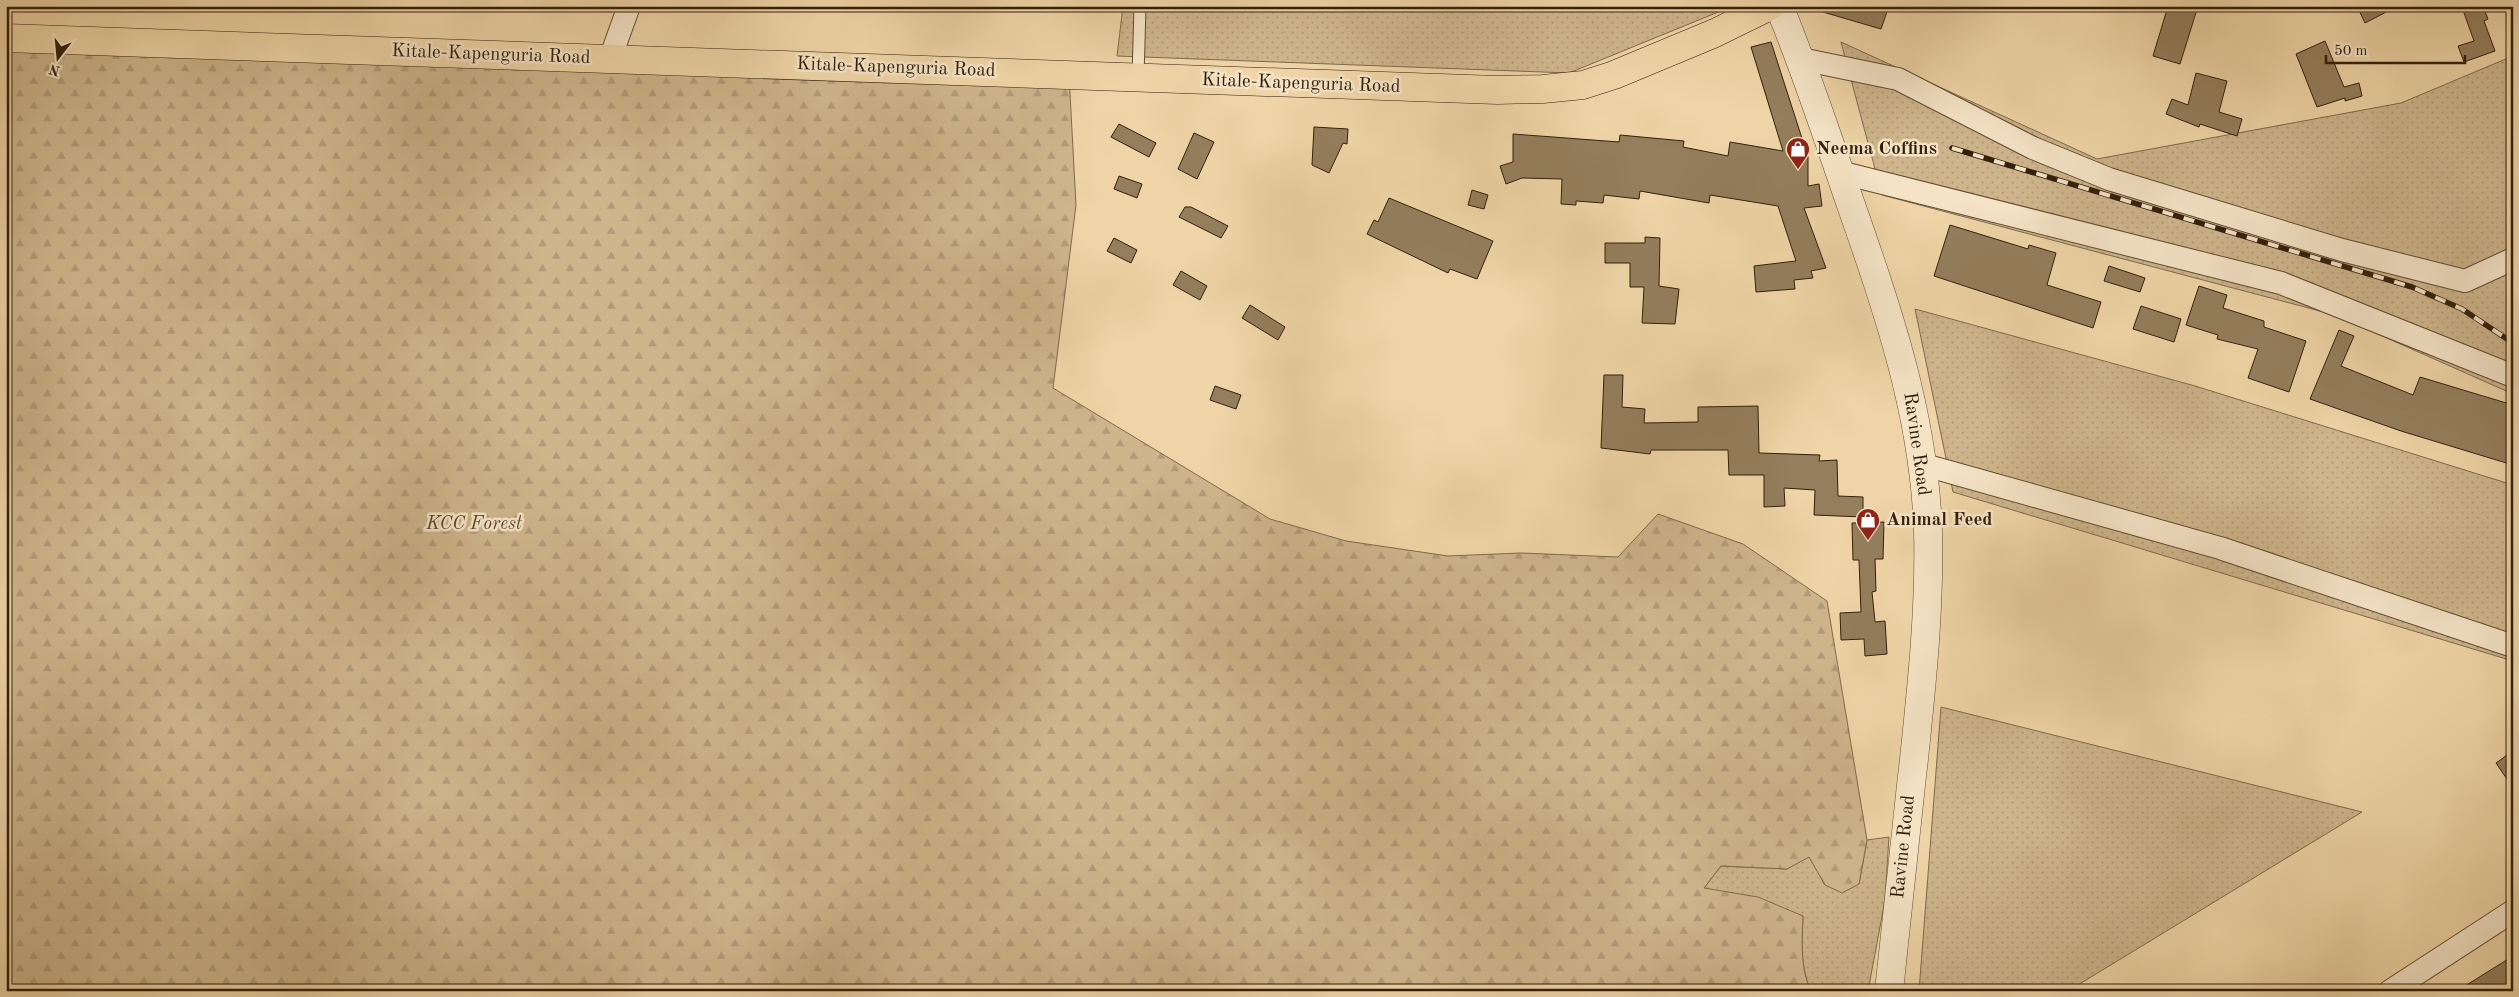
<svg xmlns="http://www.w3.org/2000/svg" width="2519" height="997" viewBox="0 0 2519 997" font-family="'Old Standard TT',serif">
<style>
.grass{fill:url(#grass-dots);stroke:#806a4c}
.forest{fill:url(#forest-firs);stroke:#806a4c}
.building{fill:#947e5c;stroke:#33200c}
.lines{fill:none;stroke-linecap:round;stroke-linejoin:round}
.service-casing{stroke:#624d32;stroke-width:13}
.minor-casing{stroke:#624d32;stroke-width:24}
.tertiary-casing{stroke:#624d32;stroke-width:29}
.trunk-casing{stroke:#33200c;stroke-width:29}
.service{stroke:#f4e3c5;stroke-width:11}
.minor{stroke:#f4e3c5;stroke-width:22}
.tertiary{stroke:#f4e3c5;stroke-width:28}
.trunk{stroke:#eed4a6;stroke-width:28}
.rail-casing{stroke:#33200c;stroke-width:5.5}
.rail{stroke:#f4e3c5;stroke-width:4;stroke-dasharray:11;stroke-linecap:butt}
.labels{text-anchor:middle;dominant-baseline:central;stroke-width:5;stroke-linejoin:round;paint-order:stroke}
.street-label{font-size:19px;fill:#33200c;stroke:#f4e3c5}
.poi-label{font-size:19px;font-weight:bold;fill:#33200c;stroke:#f4e3c5;text-anchor:start}
.park-label{font-size:19px;font-style:italic;fill:#5a452c;stroke:#f4e3c5}
</style>
<defs>
<pattern id="grass-dots" width="8" height="8" patternUnits="userSpaceOnUse" patternTransform="scale(1.25)"><rect width="8" height="8" fill="#ceb58c"/><path d="M2 2h.1M6 6h.1" fill="none" stroke="#b19b78" stroke-width="1.8" stroke-linecap="round"/></pattern>
<pattern id="forest-firs" width="22" height="20" patternUnits="userSpaceOnUse" patternTransform="scale(1.25)"><rect width="22" height="20" fill="#ceb58c"/><path d="M5 1l3.5 6h-7zM16 11l3.5 6h-7z" fill="#b19b78"/></pattern>
</defs>
<rect width="100%" height="100%" fill="#eed4a6"/>
<filter id="stains"><feTurbulence type="fractalNoise" baseFrequency=".004" numOctaves="4"/><feColorMatrix values="0 0 0 0 .2 0 0 0 0 .09 0 0 0 0 .02 0 0 0 .5 -.17"/></filter>
<radialGradient id="worn" r=".72"><stop offset=".6" stop-color="#630" stop-opacity="0"/><stop offset="1" stop-color="#630" stop-opacity=".3"/></radialGradient>
<path class="grass" d="M1123,6h610l-164,67 -452,-17z
M1841,42l256,117 304,-56 112,-47v338l-178,-79 -453,-120z
M1915,309l280,77 318,99v176l-560,-169z
M1941,707l421,105 -294,179h-149z
M1889,837l-4,63 -17,91h-57c-11,-23 -9,-50 -8,-75l-99,-28 17,-22 66,3 22,-13 16,29 34,-1 8,-44z"/>
<path class="forest" d="M6,44l1063,31 7,130 -23,183 217,131 76,22 102,15 73,-3 97,4 40,-43 85,30 84,57 40,239 -8,44 -17,9 -17,-8 -16,-28 -22,12 -66,-3 -17,22 54,9 45,19c-1,25 -3,52 8,75h-1805z"/>
<path class="building" d="M1816,6h73l-8,23 -65,-19z
M2168,6h30l-18,58 -27,-8z
M2357,6h41l-33,17z
M2472,6h11l5,13 -4,2 11,30 -31,11 -6,-16 16,-5 -11,-31z
M2325,41l19,46 15,-4 3,13 -17,5v-3l-28,9 -21,-53z
M1771,42l37,115v29l11,-2 3,22 -18,2 22,60 -15,3 2,7 -19,2 1,9 -39,3 -2,-26 42,-5 -18,-55 -68,-11 -1,8 -69,-12 -1,8 -35,-4 -1,8 -27,-2v4l-15,-1 1,-25 -40,-1 -16,6 -6,-18 13,-4v-28l106,8 1,-7 64,6 -1,6 45,9 2,-14 53,9 -32,-104z
M2196,73l31,8 -8,31 23,7 -5,17 -37,-12 -1,3 -33,-13 6,-15 16,6z
M1119,124l37,19 -7,14 -38,-20z
M1314,127l34,2 -1,15 -4,-1 -14,30 -17,-8z
M1194,133l20,9 -17,37 -19,-10z
M1119,176l23,8 -5,14 -23,-9z
M1472,190l16,5 -4,14 -16,-4z
M1389,198l104,43 -16,38 -27,-10 -2,4 -81,-39 7,-14 4,2z
M1185,207h6l37,19 -7,12 -42,-21z
M1950,225l78,24 1,-4 27,8 -9,32 54,17 -8,26 -159,-52z
M1645,237l15,1 -1,48 20,3 -4,35 -33,-1 2,-36h-14v-24h-25v-20h40z
M1114,238l23,12 -6,13 -24,-12z
M2109,266l36,12 -5,14 -36,-11z
M1181,271l26,15 -7,14 -27,-15z
M2199,286l28,9 -4,13 41,13v6l42,14 -17,51 -41,-14 10,-29 -41,-10 1,-4 -32,-10z
M1250,305l35,22 -7,13 -36,-22z
M2141,306l40,13 -7,23 -41,-13z
M2339,330l15,6 -13,30 72,29 7,-18 93,28v60l-112,-34 -91,-32z
M1604,375h19l-1,32 23,2 -1,14 54,-1v-15l60,-1 1,47 61,2 -1,6 18,-1 1,36 25,1v20l-49,-2 1,-25 -31,-2 1,18 -21,1v-32h-35l-1,-25h-77l-1,4 -49,-6z
M1215,386l26,9 -5,14 -26,-9z
M1884,522l-1,37h-8l1,32 -4,1 3,30 10,-1 2,33 -22,2 -1,-17 -23,1 -1,-27 21,-1 -2,-52h-6l-1,-37z
M2513,751v37l-17,-25z
M2513,956v35h-56z"/>
<g class="lines">
<g class="service-casing">
<path id="service" d="M1138,77l2,-71"/>
</g>
<g class="minor-casing">
<path id="minor" d="M610,59l19,-53
M1801,59l97,20 135,69 76,31 233,71 123,31 48,-22
M1839,172l442,111 232,93
M1921,464l299,84 293,98
M2390,991l123,-80"/>
</g>
<g class="tertiary-casing">
<path id="tertiary" d="M1779,6c27,65 48,130 71,196 38,109 74,212 78,329 2,76 -6,152 -14,228 -9,77 -17,154 -25,232"/>
</g>
<g class="trunk-casing">
<path id="trunk" d="M6,38l1491,52 46,-1 40,-4 31,-10 101,-42 55,-27"/>
</g>
<use href="#service" class="service"/>
<use href="#minor" class="minor"/>
<use href="#tertiary" class="tertiary"/>
<use href="#trunk" class="trunk"/>
<g class="rail-casing">
<path id="rail" d="M1952,148l460,139 50,22 51,34"/>
</g>
<use href="#rail" class="rail"/>
</g>
<defs>
<g id="shop-pin" transform="scale(1.25)"><path d="M0 17L-7.5 6A9.5 9.5 0 1 1 7.5 6Z" fill="#8f2418" stroke="#f4e3c5"/><path d="M-5-2.5h2.3a2.7 3.5 0 0 1 5.4 0H5L5.5 6h-11ZM-1.5-2.5h3a1.5 2.3 0 0 0-3 0Z" fill="#fff"/></g>
</defs>
<g fill-rule="evenodd">
<use href="#shop-pin" x="1798" y="149"/>
<use href="#shop-pin" x="1868" y="520"/>
</g>
<g class="labels">
<g class="street-label">
<text transform="translate(491 55) rotate(2)">Kitale-Kapenguria Road</text>
<text transform="translate(896 68) rotate(2)">Kitale-Kapenguria Road</text>
<text transform="translate(1301 84) rotate(2)">Kitale-Kapenguria Road</text>
<text transform="translate(1916 444) rotate(82)">Ravine Road</text>
<text transform="translate(1904 847) rotate(-84)">Ravine Road</text>
</g>
<g class="poi-label">
<text x="1816" y="149">Neema Coffins</text>
<text x="1886" y="520">Animal Feed</text>
</g>
<g class="park-label">
<text x="474" y="524">KCC Forest</text>
</g>
</g>
<rect width="2519" height="997" fill="none" stroke="#eed4a6" stroke-width="25"/>
<rect x="8" y="8" width="2504" height="982" fill="none" stroke="#33200c" stroke-width="2.5"/>
<rect x="12" y="12" width="2494" height="972" fill="none" stroke="#33200c"/>
<g transform="translate(58 58) rotate(196)" stroke="#f4e3c5" stroke-width="4" paint-order="stroke">
<path d="M0-4L9 19L0 12L-9 19Z" fill="#33200c"/>
<text y="-8" font-size="14" font-weight="bold" text-anchor="middle" fill="#33200c">N</text>
</g>
<path d="M2326 55v8h139v-8" fill="none" stroke="#33200c" stroke-width="2.5"/>
<text x="2334" y="55" font-size="15" fill="#33200c" stroke="#f4e3c5" stroke-width="4" paint-order="stroke">50 m</text>
<rect width="100%" height="100%" filter="url(#stains)"/>
<rect width="100%" height="100%" fill="url(#worn)"/>
</svg>
